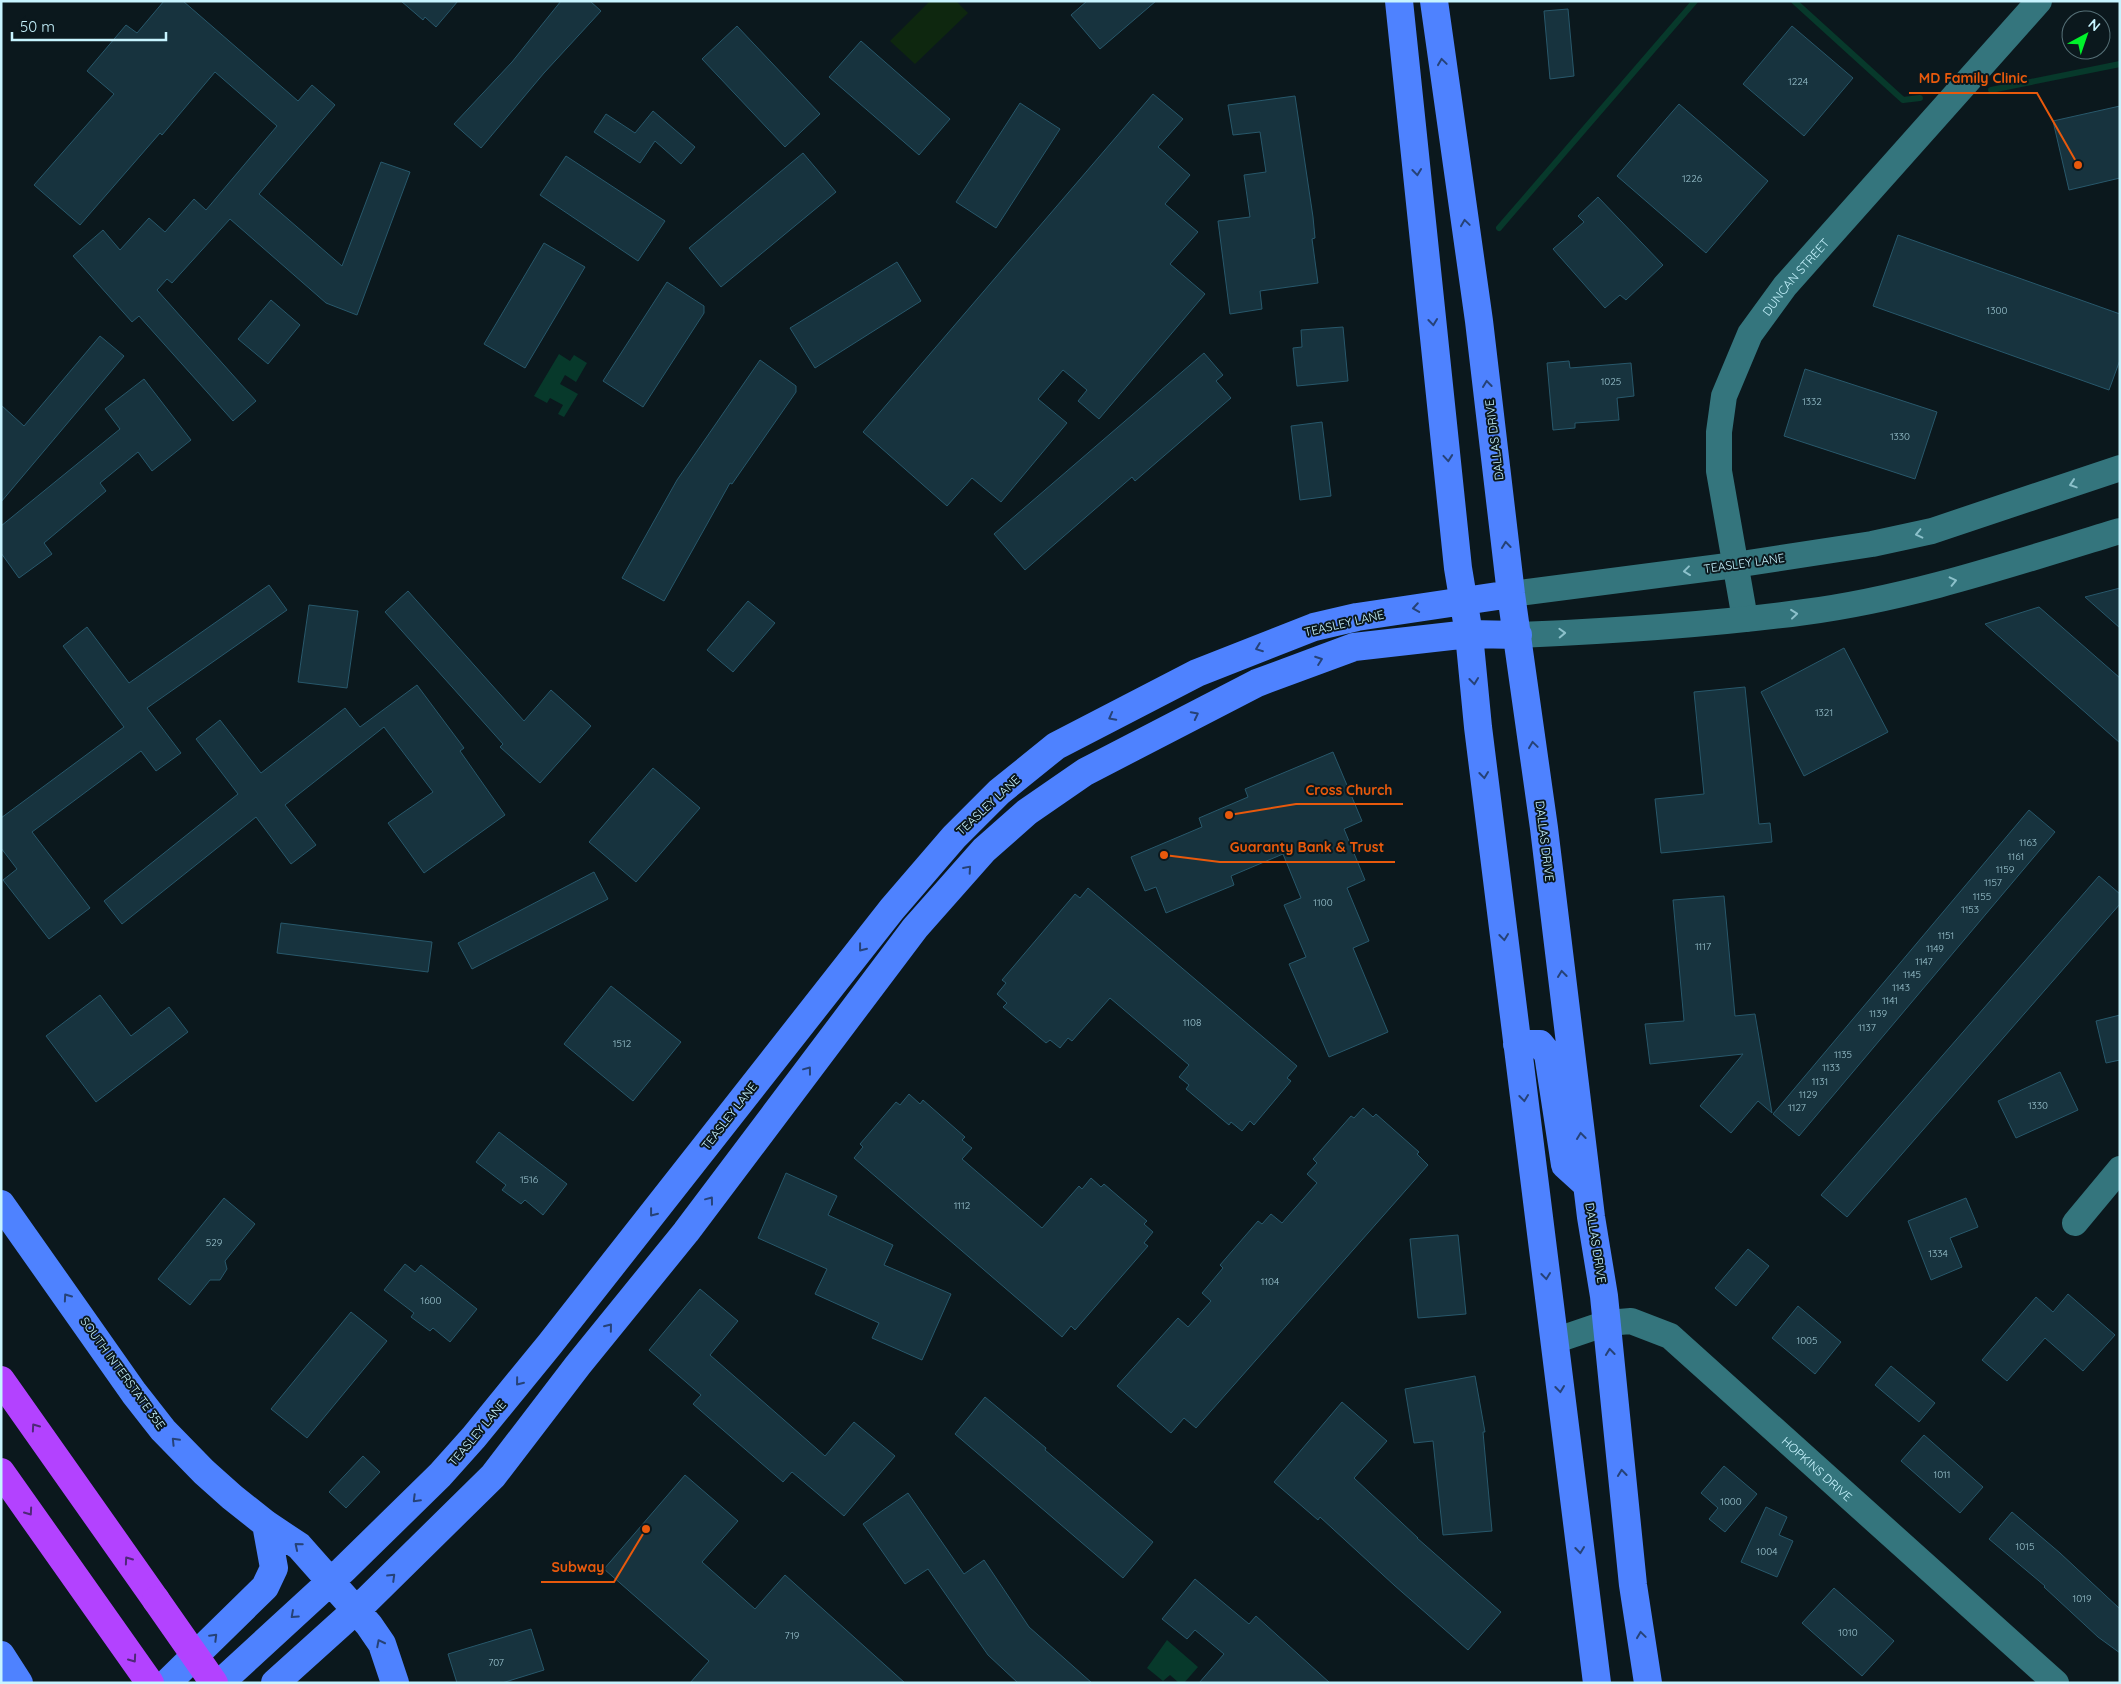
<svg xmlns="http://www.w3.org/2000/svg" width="2121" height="1684" viewBox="0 0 2121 1684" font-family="Quicksand,sans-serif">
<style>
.green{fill:#0e270f}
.water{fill:#07392b}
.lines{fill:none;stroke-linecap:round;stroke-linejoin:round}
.stream{stroke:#07392b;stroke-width:6}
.building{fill:#17333e;stroke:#28586b}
.minor{stroke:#34757d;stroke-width:26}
.major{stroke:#4e82ff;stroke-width:28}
.highway{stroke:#b342ff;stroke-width:28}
.highway-bridge{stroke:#b342ff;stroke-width:28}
.oneway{stroke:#264277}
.oneway2{stroke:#8cc1cb}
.oneway3{stroke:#4e2977}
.labels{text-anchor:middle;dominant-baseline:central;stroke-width:4;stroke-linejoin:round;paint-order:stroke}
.number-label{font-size:10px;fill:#9bc4cf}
.street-label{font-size:12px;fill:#c7f4ff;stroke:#0b181d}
.leader{fill:none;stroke:#e8590c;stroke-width:2}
.callout-dot{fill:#e8590c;stroke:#0b181d;stroke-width:2}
.callout-label{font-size:14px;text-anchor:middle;font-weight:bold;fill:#e8590c;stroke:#0b181d;stroke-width:4;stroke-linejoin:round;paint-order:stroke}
</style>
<rect width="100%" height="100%" fill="#0b181d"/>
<path class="green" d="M930,1h26l12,12 -53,51 -25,-23z"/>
<path class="water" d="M559,354l11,7 4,-6 13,8 -11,19 -11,-7 -5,9 18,10 -14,23 -6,-3 5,-9 -13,-7 -3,5 -13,-7z
M1167,1640l31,27 -14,16h-5l-9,-8 -7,6 -16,-13z"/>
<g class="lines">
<path class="stream" d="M1794,1l109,99 17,-2
M1991,90l129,-26
M1499,228l196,-227"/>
</g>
<path class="building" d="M164,1h19l115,100 14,-16 23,20 -76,89 83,72 39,-104 29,10 -53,143 -31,-12 -96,-84 -58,64 -5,-4 -10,11 99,111 -23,20 -94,-105 -7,6 -59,-66 30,-26 17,20 29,-32 16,14 29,-33 12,11 71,-84 -62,-54 -53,63 -2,-2 -80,92 -46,-40 80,-91 -27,-23 39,-46 11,8z
M401,1h57l-22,26 -11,-10 -2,3z
M561,1h29l11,10 -57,62 -63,75 -27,-24 58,-62z
M1087,1h69l-56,48 -29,-34z
M1568,9l6,67 -24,3 -6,-68z
M737,26l83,88 -35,33 -83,-88z
M1792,26l61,52 -49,58 -61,-52z
M861,41l89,78 -31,36 -90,-78z
M1153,94l30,25 -25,28 32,28 -25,29 33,28 -28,32 35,30 -106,125 -21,-18 9,-11 -24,-20 -25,29 29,24 -66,79 -29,-24 -25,28 -84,-74z
M1295,96l18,121 2,21 -3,1 6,44 -58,8 2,18 -32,5 -12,-93 32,-4 -6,-42 22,-3 -6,-40 -27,3 -5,-30z
M1020,103l40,26 -64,99 -40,-26z
M1679,104l89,77 -62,72 -89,-77z
M2120,106v72l-51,12 -16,-69z
M653,111l42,36 -14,17 -26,-23 -15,22 -46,-31 12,-18 29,19z
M803,153l33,39 -115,95 -32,-39z
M566,156l99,65 -27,40 -98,-66z
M1598,197l65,68 -37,35 -6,-5 -15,13 -52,-59 31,-27 -6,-6z
M1898,235l222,79v46l-11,30 -236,-84z
M544,243l41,24 -60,101 -41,-24z
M897,262l24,39 -106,67 -25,-40z
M667,282l37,24v7l-61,94 -40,-26z
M271,300l29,25 -32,39 -30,-25z
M1343,327l5,54 -51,5 -4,-38 9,-1 -1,-17z
M100,336l24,20 -123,146v-97l23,21z
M1204,353l19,22 -7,6 15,17 -96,83 -3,-4 -107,93 -31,-36z
M760,360l36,26v6l-64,92 -2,-1 -66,118 -42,-23 55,-98z
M1569,361l1,7 61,-5 3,33 -17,2 2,22 -44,3v5l-22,2 -6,-67z
M1805,369l132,43 -22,67 -131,-43z
M144,379l47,61 -39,31 -14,-19 -38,31 6,8 -62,52 8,11 -33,24 -18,-25v-27l119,-97 -15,-20z
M1322,422l9,74 -31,4 -9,-74z
M269,585l18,25 -140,98 34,45 -25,18 -15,-20 -109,81 58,76 -41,31 -46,-59 14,-11 -16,-21v-30l123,-91 -61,-81 24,-19 42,56z
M2120,588v40l-35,-31z
M408,591l116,130 27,-31 40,36 -51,57 -40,-36 3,-3 -118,-132z
M748,601l27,22 -42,49 -26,-22z
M309,605l49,6 -11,77 -49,-6z
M2039,607l81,71v65l-135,-119z
M1844,648l44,84 -84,44 -43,-84z
M417,685l47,63 -4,3 45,64 -81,58 -36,-50 45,-31 -49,-65 -99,78 31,40 -25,19 -35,-47 -134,107 -18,-23 134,-107 -42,-55 24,-19 41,53 84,-65 15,19z
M1745,687l14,137 11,-1 2,19 -111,11 -6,-54 49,-5 -10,-102z
M1333,752l29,69 -18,8 21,51 -18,8 22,53 -16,7 35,84 -59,25 -40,-93 17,-7 -22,-52 17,-7 -18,-44 -52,22 3,9 -68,28 -10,-26 -11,4 -14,-34 71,-30 -3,-9 49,-21 -3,-8z
M653,768l47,40 -64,74 -47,-40z
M2029,810l26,22 -256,304 -26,-22z
M594,872l14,27 -136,70 -14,-26z
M2099,876l21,18v10l-273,313 -26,-22z
M1088,888l209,178 -10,12 4,3 -37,44 -4,-4 -8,10 -11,-9 -2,3 -43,-36 3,-4 -10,-8 10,-12 -79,-67 -38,43 -4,-3 -8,10 -10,-8 -4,3 -43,-36 4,-4 -10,-9 9,-11 -4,-3 73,-86 5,4z
M1724,896l11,120 20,-2 17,99 -14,-12 -27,32 -31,-27 43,-52 -93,10 -5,-40 39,-3 -11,-121z
M281,923l151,19 -4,30 -151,-19z
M611,986l70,56 -48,59 -69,-57z
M100,995l31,41 38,-29 19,25 -92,70 -50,-66z
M2120,1015v45l-14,3 -10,-42z
M2060,1072l18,38 -62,28 -18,-37z
M909,1094l11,10 3,-4 42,37 -3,3 10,8 -10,11 80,69 37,-42 3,3 9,-11 10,9 3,-3 43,37 -3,3 9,8 -9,11 4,3 -73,84 -4,-4 -9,11 -208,-179 9,-11 -3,-3 36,-42 4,3z
M1363,1108l10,9 3,-3 43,38 -2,2 11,11 -232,263 -12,-10 -13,15 -54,-47 61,-68 10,9 23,-26 -9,-8 21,-25 -3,-3 38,-44 4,3 9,-10 11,9 35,-40 -10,-9 10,-11 -4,-4 38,-43 3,2z
M499,1132l68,52 -24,31 -18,-15 -4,4 -19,-14 4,-5 -30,-23z
M786,1173l51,23 -9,19 65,30 -9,20 67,29 -29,66 -50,-22 7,-15 -64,-29 12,-25 -69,-31z
M224,1198l31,26 -30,37 2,8 -7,11h-10l-20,25 -32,-26z
M1966,1198l12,29 -28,11 12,29 -31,13 -23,-59z
M1458,1235l8,79 -48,4 -8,-79z
M1748,1249l21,17 -33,40 -21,-18z
M405,1264l10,8 6,-7 56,44 -27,33 -17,-14 -3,3 -19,-14 3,-4 -30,-23z
M700,1289l38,32 -28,34 115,101 29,-34 41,34 -51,60 -52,-44 -9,10 -90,-78 8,-9 -52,-45z
M2068,1294l47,41 -32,36 -38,-33 -38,43 -25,-21 54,-63 17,15z
M1798,1306l43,36 -26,32 -43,-36z
M351,1312l36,29 -80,97 -36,-29z
M1891,1366l44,37 -16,19 -44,-37z
M1475,1376l10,56h-2l9,99 -49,4 -10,-94 -19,2 -9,-54z
M985,1397l61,51 -1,2 108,92 -30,36 -168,-144z
M1342,1402l45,39 -33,37 64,60h-1l84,74 -33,38 -74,-65 -74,-68 -2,3 -44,-38z
M1924,1435l59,52 -23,26 -59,-52z
M363,1456l17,16 -34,36 -17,-16z
M1724,1466l33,28 -32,38 -16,-13 9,-11 -17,-15z
M685,1475l53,46 -36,41 53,47 30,-34 120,108h-215l19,-22 -105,-92z
M908,1493l56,81 20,-14 45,67 63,56h-74l-30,-28 -60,-86 -23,15 -42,-60z
M1766,1507l21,10 -8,18 14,6 -16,36 -36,-15z
M2012,1512l48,41 60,56v44l-22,-16 -54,-50 1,-1 -56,-47z
M1195,1579l54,45 7,-8 74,67h-131l25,-29 -29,-24 -8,9 -25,-20z
M1834,1588l60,53 -32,35 -60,-53z
M531,1629l13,41 -42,13h-45l-9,-29z"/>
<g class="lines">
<g class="minor">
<path d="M1511,594l224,-29 137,-21 60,-13 188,-63"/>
<path id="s1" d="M1745,619l-26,-148v-39l5,-36 26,-62 35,-48 254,-285"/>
<path d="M1518,635c96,-4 192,-10 287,-23 107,-14 212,-50 315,-81"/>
<path d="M2075,1223l45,-54"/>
<path id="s2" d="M1554,1341l53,-18 24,-2 39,15 386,347"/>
</g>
<path class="major" d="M1399,1l59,567 11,66 9,93 119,956
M1434,1l45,320 32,273 33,234 47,389 13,79 29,289 15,98
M1517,1044h23l8,10 17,111 22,20
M1,1204l133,189 29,37 41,42 28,25 34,27 33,22 70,79 13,19 13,39
M1,1655l18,28
M167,1683l98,-96 9,-19 -8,-44
M220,1683l123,-113 97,-95 34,-38 76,-93 342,-435 62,-72 45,-45 57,-46 141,-73 117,-46 43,-10 154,-23
M275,1683l92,-83 126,-124 85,-111 108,-133 229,-304 69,-78 43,-38 58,-40 172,-89 97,-36 115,-13 49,1"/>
<path class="highway" d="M1,1380l155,220
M1,1472l149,211"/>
<path class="highway-bridge" d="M156,1600l58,83"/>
</g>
<defs><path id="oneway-chevron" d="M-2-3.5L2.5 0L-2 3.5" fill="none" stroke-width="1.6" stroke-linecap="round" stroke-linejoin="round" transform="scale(1.25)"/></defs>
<g class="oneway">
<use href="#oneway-chevron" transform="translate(1442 62) rotate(-98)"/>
<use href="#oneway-chevron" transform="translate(1417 172) rotate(84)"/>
<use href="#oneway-chevron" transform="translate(1465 223) rotate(-98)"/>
<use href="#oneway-chevron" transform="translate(1433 322) rotate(84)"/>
<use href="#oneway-chevron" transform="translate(1487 384) rotate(-97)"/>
<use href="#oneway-chevron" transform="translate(1448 458) rotate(85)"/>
<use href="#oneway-chevron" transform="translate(1506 545) rotate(-96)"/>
<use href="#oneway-chevron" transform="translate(1416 608) rotate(171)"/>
<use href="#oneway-chevron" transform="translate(1259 648) rotate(159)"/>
<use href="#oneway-chevron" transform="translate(1319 660) rotate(-20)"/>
<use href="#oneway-chevron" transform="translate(1474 681) rotate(84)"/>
<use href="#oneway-chevron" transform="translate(1195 715) rotate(-27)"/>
<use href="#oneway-chevron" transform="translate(1112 717) rotate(152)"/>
<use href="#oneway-chevron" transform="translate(1533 745) rotate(-98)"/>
<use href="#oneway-chevron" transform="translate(1484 775) rotate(83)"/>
<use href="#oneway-chevron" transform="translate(968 869) rotate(-49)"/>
<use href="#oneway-chevron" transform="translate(1504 937) rotate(83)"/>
<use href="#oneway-chevron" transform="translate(862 948) rotate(128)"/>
<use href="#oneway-chevron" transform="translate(1562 974) rotate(-97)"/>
<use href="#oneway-chevron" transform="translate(808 1070) rotate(-53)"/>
<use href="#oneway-chevron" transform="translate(1524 1098) rotate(83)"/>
<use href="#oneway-chevron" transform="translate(1581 1136) rotate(-97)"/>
<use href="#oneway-chevron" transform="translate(710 1200) rotate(-53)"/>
<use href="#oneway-chevron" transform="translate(653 1213) rotate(128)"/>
<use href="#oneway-chevron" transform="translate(1546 1276) rotate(83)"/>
<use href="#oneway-chevron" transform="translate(67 1297) rotate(-125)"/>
<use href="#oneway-chevron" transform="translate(609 1327) rotate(-51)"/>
<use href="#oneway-chevron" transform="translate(1610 1352) rotate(-96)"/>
<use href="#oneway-chevron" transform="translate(519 1382) rotate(129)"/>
<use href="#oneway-chevron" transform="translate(1560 1389) rotate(83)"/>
<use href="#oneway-chevron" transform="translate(175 1441) rotate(-134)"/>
<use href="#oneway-chevron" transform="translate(1622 1473) rotate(-96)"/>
<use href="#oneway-chevron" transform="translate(416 1499) rotate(135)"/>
<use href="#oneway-chevron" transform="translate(298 1546) rotate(-140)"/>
<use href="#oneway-chevron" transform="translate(1580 1550) rotate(83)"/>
<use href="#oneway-chevron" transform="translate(392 1577) rotate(-44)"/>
<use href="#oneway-chevron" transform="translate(294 1615) rotate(138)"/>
<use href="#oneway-chevron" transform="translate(1641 1635) rotate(-98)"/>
<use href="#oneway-chevron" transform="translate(214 1637) rotate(-45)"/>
<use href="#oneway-chevron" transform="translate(380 1643) rotate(-117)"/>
</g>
<g class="oneway2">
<use href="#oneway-chevron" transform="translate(2073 484) rotate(162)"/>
<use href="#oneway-chevron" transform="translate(1919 534) rotate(167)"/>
<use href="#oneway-chevron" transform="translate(1687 571) rotate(173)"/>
<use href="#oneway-chevron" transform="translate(1953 581) rotate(-13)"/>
<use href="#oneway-chevron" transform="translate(1794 614) rotate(-6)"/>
<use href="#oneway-chevron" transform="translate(1562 633) rotate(-2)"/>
</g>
<g class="oneway3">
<use href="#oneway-chevron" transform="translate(35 1427) rotate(-125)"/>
<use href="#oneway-chevron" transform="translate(29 1512) rotate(55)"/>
<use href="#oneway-chevron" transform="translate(128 1560) rotate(-125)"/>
<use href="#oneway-chevron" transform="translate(133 1659) rotate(55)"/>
</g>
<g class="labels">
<g class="number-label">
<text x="1798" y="81">1224</text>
<text x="1692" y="178">1226</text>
<text x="1997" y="310">1300</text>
<text x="1611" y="381">1025</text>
<text x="1812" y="401">1332</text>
<text x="1900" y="436">1330</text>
<text x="1824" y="712">1321</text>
<text x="2028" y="842">1163</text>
<text x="2016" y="856">1161</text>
<text x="2005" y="869">1159</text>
<text x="1993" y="882">1157</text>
<text x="1982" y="896">1155</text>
<text x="1323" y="902">1100</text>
<text x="1970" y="909">1153</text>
<text x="1946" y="935">1151</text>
<text x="1703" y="946">1117</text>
<text x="1935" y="948">1149</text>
<text x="1924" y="961">1147</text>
<text x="1912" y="974">1145</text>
<text x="1901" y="987">1143</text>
<text x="1890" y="1000">1141</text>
<text x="1878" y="1013">1139</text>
<text x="1192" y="1022">1108</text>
<text x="1867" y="1027">1137</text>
<text x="622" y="1043">1512</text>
<text x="1843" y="1054">1135</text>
<text x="1831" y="1067">1133</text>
<text x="1820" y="1081">1131</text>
<text x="1808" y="1094">1129</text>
<text x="2038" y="1105">1330</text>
<text x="1797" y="1107">1127</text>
<text x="529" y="1179">1516</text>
<text x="962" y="1205">1112</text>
<text x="214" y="1242">529</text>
<text x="1938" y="1253">1334</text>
<text x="1270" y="1281">1104</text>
<text x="431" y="1300">1600</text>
<text x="1807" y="1340">1005</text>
<text x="1942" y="1474">1011</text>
<text x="1731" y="1501">1000</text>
<text x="2025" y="1546">1015</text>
<text x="1767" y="1551">1004</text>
<text x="2082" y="1598">1019</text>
<text x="1848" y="1632">1010</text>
<text x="792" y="1635">719</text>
<text x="496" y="1662">707</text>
</g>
<g class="street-label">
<text stroke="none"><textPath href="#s1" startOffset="366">DUNCAN STREET</textPath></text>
<text transform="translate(1494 440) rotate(-97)">DALLAS DRIVE</text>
<text transform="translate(1744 563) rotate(-8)">TEASLEY LANE</text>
<text transform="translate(1344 623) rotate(-13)">TEASLEY LANE</text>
<text transform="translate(988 805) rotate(-43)">TEASLEY LANE</text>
<text transform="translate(1545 841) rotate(83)">DALLAS DRIVE</text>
<text transform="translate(729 1116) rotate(-52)">TEASLEY LANE</text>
<text transform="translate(1596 1243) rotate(81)">DALLAS DRIVE</text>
<text transform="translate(123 1373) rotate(54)">SOUTH INTERSTATE 35E</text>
<text transform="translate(477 1433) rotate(-50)">TEASLEY LANE</text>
<text stroke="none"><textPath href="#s2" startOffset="320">HOPKINS DRIVE</textPath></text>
</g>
</g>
<path class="leader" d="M2078 165L2037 93H1909M1229 815L1296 804H1403M1164 855L1220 862H1395M646 1529L614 1582H541"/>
<g class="callout-dot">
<circle cx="2078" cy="165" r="5"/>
<circle cx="1229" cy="815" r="5"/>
<circle cx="1164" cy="855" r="5"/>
<circle cx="646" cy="1529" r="5"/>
</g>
<g class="callout-label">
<text x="1973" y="83">MD Family Clinic</text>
<text x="1349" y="795">Cross Church</text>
<text x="1307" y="852">Guaranty Bank &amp; Trust</text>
<text x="578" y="1572">Subway</text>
</g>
<rect width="2121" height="1684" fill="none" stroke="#c7f4ff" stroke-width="5"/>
<g transform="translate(2086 35) rotate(40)"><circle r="24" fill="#0b181d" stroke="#567077"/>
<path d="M0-4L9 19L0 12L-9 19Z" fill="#00f22b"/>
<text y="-8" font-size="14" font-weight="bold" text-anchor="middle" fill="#c7f4ff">N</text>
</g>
<path d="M12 32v8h154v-8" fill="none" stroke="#c7f4ff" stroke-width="2.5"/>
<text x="20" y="32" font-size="15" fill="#c7f4ff" stroke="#0b181d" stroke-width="4" paint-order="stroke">50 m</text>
</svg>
